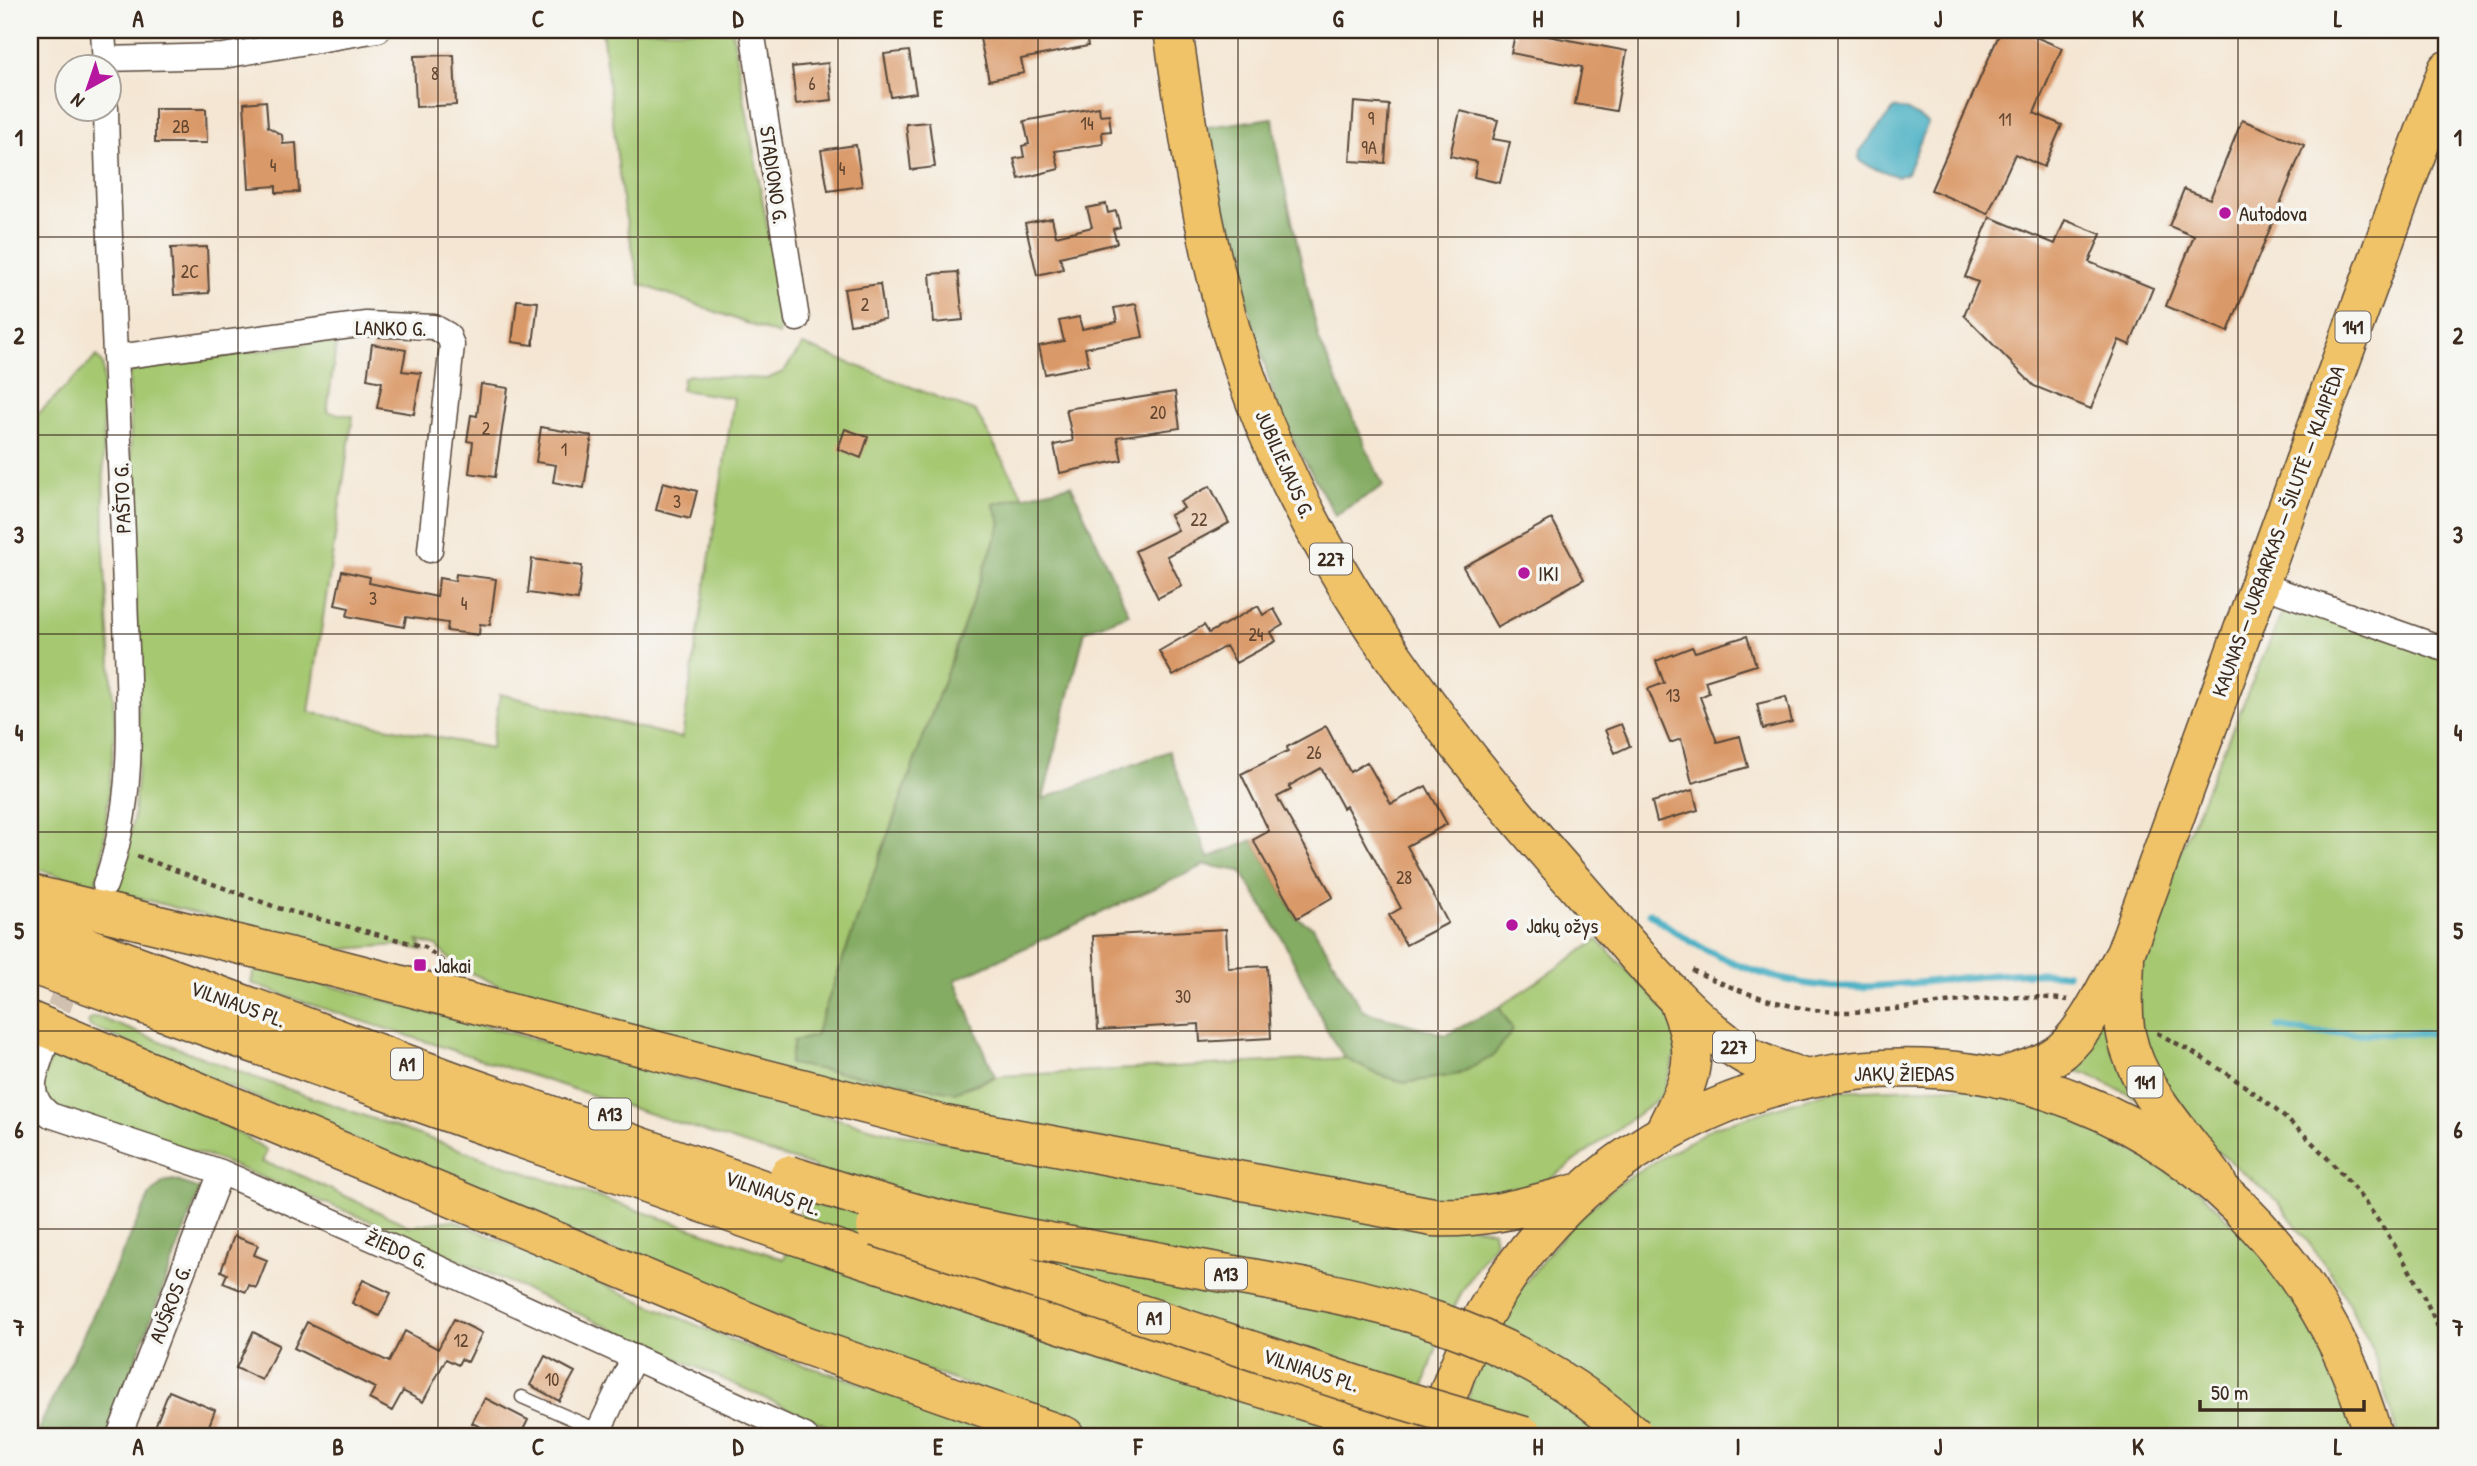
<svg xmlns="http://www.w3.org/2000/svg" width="2477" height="1466" viewBox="0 0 2477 1466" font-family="'Patrick Hand',sans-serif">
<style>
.green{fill:#a5c871;stroke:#707948;stroke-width:2}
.forest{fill:#84ac63;stroke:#606b40;stroke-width:2}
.water{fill:#43adc2;stroke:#3f6c70;stroke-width:2}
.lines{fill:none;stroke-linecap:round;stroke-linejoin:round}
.stream{stroke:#43adc2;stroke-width:7}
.building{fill:#da9967}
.street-tunnel{stroke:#cfc0af;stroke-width:24;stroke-dasharray:24 12;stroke-linecap:butt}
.lane-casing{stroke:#574639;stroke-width:15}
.street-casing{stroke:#574639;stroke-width:27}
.primary-casing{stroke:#574639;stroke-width:41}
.highway-casing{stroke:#574639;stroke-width:41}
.path{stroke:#574639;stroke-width:4.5;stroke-dasharray:5 5;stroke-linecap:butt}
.lane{stroke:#fff;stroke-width:12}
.street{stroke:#fff;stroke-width:24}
.primary{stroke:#f0c369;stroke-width:38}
.highway{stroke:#f0c369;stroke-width:38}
.highway-bridge-casing{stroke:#574639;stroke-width:41;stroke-linecap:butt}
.highway-bridge{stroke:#f0c369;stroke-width:38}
.grid{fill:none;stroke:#3b2a1e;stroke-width:2;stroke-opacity:0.55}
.poi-dot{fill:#b5179e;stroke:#f6f6f2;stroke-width:2.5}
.labels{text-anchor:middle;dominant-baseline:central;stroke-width:7;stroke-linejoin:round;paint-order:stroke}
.number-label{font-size:18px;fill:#634630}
.shield{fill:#f6f6f2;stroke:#73675e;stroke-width:2}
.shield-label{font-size:19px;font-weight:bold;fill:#3b2a1e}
.street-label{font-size:21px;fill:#3b2a1e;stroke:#f6f6f2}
.poi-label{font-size:21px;fill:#3b2a1e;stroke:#f6f6f2;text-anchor:start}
.neatline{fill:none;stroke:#3b2a1e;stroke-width:2.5}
.grid-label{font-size:23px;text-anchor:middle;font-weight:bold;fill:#3b2a1e}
</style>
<rect width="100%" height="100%" fill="#f6f6f2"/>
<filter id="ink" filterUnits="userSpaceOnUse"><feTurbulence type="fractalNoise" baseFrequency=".0143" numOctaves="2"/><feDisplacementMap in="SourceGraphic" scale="14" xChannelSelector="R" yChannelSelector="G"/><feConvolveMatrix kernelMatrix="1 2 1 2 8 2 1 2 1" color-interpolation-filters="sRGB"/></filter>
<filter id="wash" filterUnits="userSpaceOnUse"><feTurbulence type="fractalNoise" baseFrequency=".00686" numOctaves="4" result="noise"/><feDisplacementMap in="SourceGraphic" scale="28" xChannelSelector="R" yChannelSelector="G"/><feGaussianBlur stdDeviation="1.57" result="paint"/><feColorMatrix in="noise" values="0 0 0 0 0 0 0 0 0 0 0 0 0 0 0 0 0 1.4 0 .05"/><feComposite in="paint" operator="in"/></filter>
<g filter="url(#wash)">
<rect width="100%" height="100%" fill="#f4e6d3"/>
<path class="green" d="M602,30h130l50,279 -3,26 -139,-51 -17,-79z
M337,339l-10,73 26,4 -44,296 182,36 9,-54 182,44 52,-340 -53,-8 2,-12 6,-3 78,4 16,-7 20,-27 173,67 47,84 -29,8 7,19 -186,513 -21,5 160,51 46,-16 345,-18 29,15 31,10 54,-9 54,-44 -14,-23 99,-67 72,75 11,22 -19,59 -112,83 -32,19 -38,10 -608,-110 -351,-102 -63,-29 -22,-21 -18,-5 6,9 -27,-5 -65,5 -215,-58 16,-72 6,-65 -10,-381 8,-5z
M97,356l6,9 1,186 11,176 -13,138 -8,21 -64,-19v-445z
M2287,601l160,56v779h-48l-27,-88 -35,-67 -60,-81 -70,-57 -55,-64 -20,-86 20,-76z
M254,969l16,1 618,162 605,98 2,12c-49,63 -65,118 -84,194h-300l-385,-137 -635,-272 -3,-4 3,-5 7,-1 147,57 308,108 231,77 31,-92 -515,-166 -49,-18z
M2111,997l32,104 -56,-27 -27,-7z
M54,1047l163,73 50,30 -5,12 29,9 118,55 44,-6 292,126 280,90h-176l-449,-203 -186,-75 -149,-47 -19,-11 -5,-13z
M1958,1087l90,16 145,82 80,77 56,89 27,85h-898l17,-63 41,-79 56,-70 46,-40 94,-56 118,-37z"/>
<path class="forest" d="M1273,118l6,44 40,178 64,146 -48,29 -56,-100 -49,-173 -23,-115z
M1071,485l58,129 -44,17 -42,168 126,-48 39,107 45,-18 44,78 16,9 50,84 83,24 53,-28 14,23 -21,27 -33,17 -54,9 -31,-10 -29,-15 -15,-22 -49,-100 -40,-65 -36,-6 -250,115 40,96 -41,16 -165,-28 5,-23 21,-5 186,-513 -8,-19z
M174,1180l26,9 -93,247h-72l115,-241 13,-13z"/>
<path class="water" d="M1894,108l12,2 22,13 -21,50 -9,4 -36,-14 -3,-5 1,-7z"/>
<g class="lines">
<path class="stream" d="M1650,913c58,46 133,77 208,74 70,-2 139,-18 209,-13
M2278,1027l33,6 136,1"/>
</g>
<g id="blocks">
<path class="building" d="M999,30h86l3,16 -67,13 3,14 -35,7 -10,-46z
M1516,30l111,21 -11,60 -41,-7 7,-37 -71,-14z
M2001,30h18l43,18 -28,65 28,12 -18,42 -29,-13 -27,60 -57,-24z
M909,51l7,42 -25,4 -7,-43z
M454,55l2,50 -40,2 -2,-51z
M828,63l4,37 -36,4 -4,-37z
M266,101l2,26 14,8 1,9 13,-1 3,49 -23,1v-7l-27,2 -5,-85z
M1354,102l35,3 -4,58 -35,-2z
M1099,107l1,8 9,-1 2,17 -9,1 1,12 -48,7 4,18 -40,10 -5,-20 10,-2 -2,-11 7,-2 -5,-23z
M155,109h51l1,34h-52z
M1460,111l38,9 -5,19 17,3 -10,41 -26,-6 3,-15 -27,-6z
M2242,120l62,25 -76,187 -62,-26 28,-70 -25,-10 15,-37 26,10z
M929,122l6,45 -24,3 -5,-46z
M856,145l6,41 -34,5 -7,-41z
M1106,204l2,9 8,-2 4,16 -7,2 4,14 -57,14 3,12 -26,6 -12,-52 27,-5 4,18 36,-9 -5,-19z
M1990,217l65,27 10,-24 36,14 -12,28 64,26 -23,57 -11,-5 -28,69 -57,-23 -70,-71 14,-33 -13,-5z
M207,247l2,46 -35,2 -3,-47z
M958,272l5,48 -29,3 -4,-49z
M880,284l5,35 -35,5 -6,-35z
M517,300l21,2 -5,43 -21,-3z
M1136,304l7,33 -58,11 4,17 -44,9 -6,-28 25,-5 -5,-20 20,-4 3,12 35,-7 -3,-14z
M372,344l34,6 -4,21 19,2 -7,41 -37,-6 5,-26 -15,-3z
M481,384l27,4 -13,89 -26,-4 4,-31 -6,-1 4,-26 6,1z
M1175,392l5,36 -63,9 5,23 -62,13 -6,-28 19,-4 -7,-32z
M541,427l51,9 -8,52 -31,-6 3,-17 -20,-3z
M845,429l23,8 -7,21 -23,-9z
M663,482l34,9 -7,28 -34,-9z
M1210,486l19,37 -62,33 15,30 -24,12 -23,-47 43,-21 -8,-15 14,-7 -4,-6z
M1552,519l32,60 -87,48 -34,-60z
M532,559l50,7 -4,34 -50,-7z
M342,571l28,6 -1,6 68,14 2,-19 16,3 1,-7 40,5 -6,46 -10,-1 -1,11 -32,-4 1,-8 -42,-6 -2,10 -57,-11 2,-8 -14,-3z
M1258,606l5,9 11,-6 9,16 -12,7 5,9 -40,22 -10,-17 -53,30 -14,-25 45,-26 5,8z
M1747,636l9,29 -51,16 4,12 -9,4 17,45 23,-6 8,31 -56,16 -11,-44 -11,4 -22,-54 16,-6 -8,-22 36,-14 3,5z
M1786,697l6,25 -29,7 -6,-25z
M1621,724l9,22 -15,7 -10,-23z
M1326,726l24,46 17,-10 24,42 35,-18 21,38 -40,22 41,77 -42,22 -17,-30 12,-7 -55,-102 -3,2 -22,-40 -32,18 2,4 -14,7 56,100 -36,21 -44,-78 16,-9 -28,-57 47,-23 -1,-4z
M1693,790l5,20 -41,12 -5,-20z
M1226,929l2,39 39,-2 4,72 -71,4 -1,-18 -101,6 -5,-94z
M234,1236l24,9 -4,10 13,5 -11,28 -7,-3 -3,7 -23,-9 4,-9 -6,-3z
M363,1280l28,13 -12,23 -27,-13z
M454,1319l28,14 -14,29 -7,-3 -3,6 -12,-6 -23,43 -20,-11 -11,20 -23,-12 6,-11 -81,-40 13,-26 82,40 16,-31 33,18z
M253,1332l26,13 -17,35 -26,-12z
M545,1356l30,16 -16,29 -29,-16z
M169,1391l46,19 -10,26h-28l-22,-9z
M485,1398l43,22 -8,16h-21l-27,-13z"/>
</g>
</g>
<g filter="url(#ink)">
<use href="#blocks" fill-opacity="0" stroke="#574639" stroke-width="2"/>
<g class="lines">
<path class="street-tunnel" d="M46,1042l29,-78"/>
<g class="lane-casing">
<path id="lane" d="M522,1397l89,39"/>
</g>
<g class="street-casing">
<path id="street" d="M103,30l2,36
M752,30l45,289
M105,59l118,-3 155,-26
M117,357l249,-33 68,3 14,8 4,10 -22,205
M2259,584l188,66
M105,885c35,-94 22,-196 20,-294 -5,-161 -16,-322 -19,-483
M44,1048c-9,28 -20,46 6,67l171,57 200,88 384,176
M119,1436l102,-264
M596,1436l38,-79"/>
</g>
<g class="primary-casing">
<path id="primary" d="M1173,30c13,92 27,186 51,276 60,224 201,409 352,579 44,50 114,139 171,171 19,10 40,16 59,23
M2125,954c0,26 -4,55 1,80 11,55 58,102 90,146
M1998,1078c22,-7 47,-13 65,-28 26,-23 44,-66 62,-96l322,-884
M1664,1132c27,-54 39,-74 13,-133"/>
</g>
<g class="highway-casing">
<path id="highway" d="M30,894l286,69 629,162 488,92c51,3 98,-12 148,-25
M30,926l426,156 329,115
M30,964l743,264 390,130 256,78
M30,1021l769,322 266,93
M1436,1436c28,-115 99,-218 198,-284 287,-189 646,-42 739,284"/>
</g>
<path class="path" d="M137,856l141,52 147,39 17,14 -1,6
M1692,970c47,22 98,41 150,42 76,0 149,-23 226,-12
M2157,1033c139,71 231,171 290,315"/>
<use href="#lane" class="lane"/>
<use href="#street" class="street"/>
<use href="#primary" class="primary"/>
<use href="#highway" class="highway"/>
<g class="highway-bridge-casing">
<path id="highway-bridge" d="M789,1175c51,16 101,32 153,45 67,16 135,27 203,39 186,35 341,45 490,177
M876,1227l520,171 128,38"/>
</g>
<use href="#highway-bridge" class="highway-bridge"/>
</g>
</g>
<path class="grid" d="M238,30v1406M438,30v1406M638,30v1406M838,30v1406M1038,30v1406M1238,30v1406M1438,30v1406M1638,30v1406M1838,30v1406M2038,30v1406M2238,30v1406M30,237h2417M30,435h2417M30,634h2417M30,832h2417M30,1031h2417M30,1229h2417"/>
<g class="poi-dot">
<circle cx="2225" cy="213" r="7"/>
<circle cx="1524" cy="573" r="7"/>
<circle cx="1512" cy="925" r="7"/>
<rect x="413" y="958" width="14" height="14" rx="3.5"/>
</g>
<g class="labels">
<g class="number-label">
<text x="435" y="73">8</text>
<text x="812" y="83">6</text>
<text x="1371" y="118">9</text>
<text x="2005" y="119">11</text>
<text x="1087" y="123">14</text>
<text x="181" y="126">2B</text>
<text x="1369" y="147">9A</text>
<text x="273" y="165">4</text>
<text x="842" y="168">4</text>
<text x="190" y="271">2C</text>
<text x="865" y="304">2</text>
<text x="1158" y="412">20</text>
<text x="486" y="428">2</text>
<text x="564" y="449">1</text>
<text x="677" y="501">3</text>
<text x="1199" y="519">22</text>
<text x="373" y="598">3</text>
<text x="464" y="603">4</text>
<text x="1256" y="634">24</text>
<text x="1673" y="695">13</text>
<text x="1314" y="752">26</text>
<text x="1404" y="877">28</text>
<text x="1183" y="996">30</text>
<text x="461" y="1340">12</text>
<text x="552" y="1379">10</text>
</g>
<g class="shield">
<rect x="2335.5" y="311.5" width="35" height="31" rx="5"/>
<rect x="1310" y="543.5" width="42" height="31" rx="5"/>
<rect x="1713" y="1031.5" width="42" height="31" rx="5"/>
<rect x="391" y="1048.5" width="32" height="31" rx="5"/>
<rect x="2127.5" y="1066.5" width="35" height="31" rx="5"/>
<rect x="589" y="1098.5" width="42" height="31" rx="5"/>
<rect x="1205" y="1258.5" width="42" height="31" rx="5"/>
<rect x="1138" y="1302.5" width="32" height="31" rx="5"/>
</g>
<g class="shield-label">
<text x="2353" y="327">141</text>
<text x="1331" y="559">227</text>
<text x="1734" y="1047">227</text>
<text x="407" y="1064">A1</text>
<text x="2145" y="1082">141</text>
<text x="610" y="1114">A13</text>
<text x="1226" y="1274">A13</text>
<text x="1154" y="1318">A1</text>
</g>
<g class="street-label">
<text transform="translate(774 175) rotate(82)">STADIONO G.</text>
<text transform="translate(391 328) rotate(1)">LANKO G.</text>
<text transform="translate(1285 464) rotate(66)">JUBILIEJAUS G.</text>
<text transform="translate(122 498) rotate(-92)">PAŠTO G.</text>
<text transform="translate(2278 531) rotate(-70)">KAUNAS — JURBARKAS — ŠILUTĖ — KLAIPĖDA</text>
<text transform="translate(238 1004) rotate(20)">VILNIAUS PL.</text>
<text x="1904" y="1073">JAKŲ ŽIEDAS</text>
<text transform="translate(773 1193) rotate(19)">VILNIAUS PL.</text>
<text transform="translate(397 1249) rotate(24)">ŽIEDO G.</text>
<text transform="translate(170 1304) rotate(-69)">AUŠROS G.</text>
<text transform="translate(1311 1370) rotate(18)">VILNIAUS PL.</text>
</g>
<g class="poi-label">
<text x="2239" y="213">Autodova</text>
<text x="1538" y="573">IKI</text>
<text x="1526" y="925">Jakų ožys</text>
<text x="434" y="965">Jakai</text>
</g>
</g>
<rect width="2477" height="1466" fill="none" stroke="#f6f6f2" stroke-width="77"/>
<g transform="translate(88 88) rotate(220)"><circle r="33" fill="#f6f6f2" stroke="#aba49d" stroke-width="2"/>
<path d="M0-5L12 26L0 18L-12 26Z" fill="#b5179e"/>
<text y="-10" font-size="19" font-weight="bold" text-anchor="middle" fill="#3b2a1e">N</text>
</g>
<path d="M2200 1400v10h164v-10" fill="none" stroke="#3b2a1e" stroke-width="3.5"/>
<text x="2211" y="1400" font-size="21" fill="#3b2a1e" stroke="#f6f6f2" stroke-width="5" paint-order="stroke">50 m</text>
<rect x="38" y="38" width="2400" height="1390" class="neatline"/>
<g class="grid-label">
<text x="138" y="27">A</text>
<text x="338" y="27">B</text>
<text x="538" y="27">C</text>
<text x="738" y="27">D</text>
<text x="938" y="27">E</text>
<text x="1138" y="27">F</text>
<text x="1338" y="27">G</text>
<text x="1538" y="27">H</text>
<text x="1738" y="27">I</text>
<text x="1938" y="27">J</text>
<text x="2138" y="27">K</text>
<text x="2338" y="27">L</text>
<text x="19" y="146">1</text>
<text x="2458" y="146">1</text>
<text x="19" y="344">2</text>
<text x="2458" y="344">2</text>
<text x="19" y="543">3</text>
<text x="2458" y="543">3</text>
<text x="19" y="741">4</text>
<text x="2458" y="741">4</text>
<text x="19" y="939">5</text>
<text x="2458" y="939">5</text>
<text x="19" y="1138">6</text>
<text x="2458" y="1138">6</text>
<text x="19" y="1336">7</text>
<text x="2458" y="1336">7</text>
<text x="138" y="1455">A</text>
<text x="338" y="1455">B</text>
<text x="538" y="1455">C</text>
<text x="738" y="1455">D</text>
<text x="938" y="1455">E</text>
<text x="1138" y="1455">F</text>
<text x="1338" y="1455">G</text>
<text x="1538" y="1455">H</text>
<text x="1738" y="1455">I</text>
<text x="1938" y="1455">J</text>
<text x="2138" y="1455">K</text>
<text x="2338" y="1455">L</text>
</g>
</svg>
